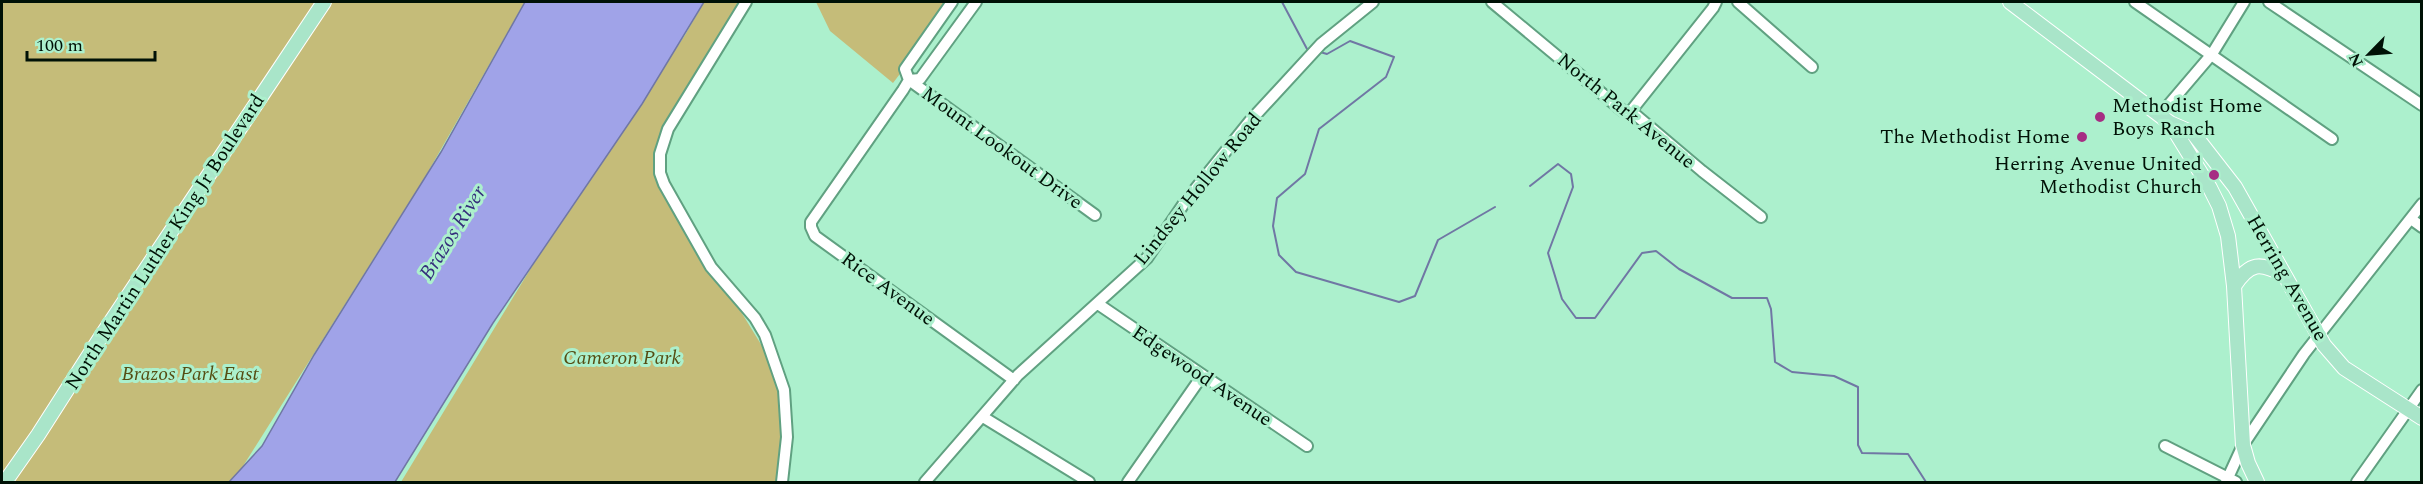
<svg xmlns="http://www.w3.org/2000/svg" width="2423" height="484" viewBox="0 0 2423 484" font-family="Spectral,serif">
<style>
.green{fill:#c5bc79}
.water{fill:#a0a3e8;stroke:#7077a4;stroke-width:1.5}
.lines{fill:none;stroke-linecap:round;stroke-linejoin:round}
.stream{stroke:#7077a4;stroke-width:2}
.minor-casing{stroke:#60a181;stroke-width:14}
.major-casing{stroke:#fff;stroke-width:16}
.minor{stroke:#fff;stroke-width:10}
.major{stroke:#a9e5c9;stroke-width:14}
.poi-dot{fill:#a62d83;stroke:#acf0cd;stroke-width:2}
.labels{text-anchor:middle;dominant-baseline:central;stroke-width:6;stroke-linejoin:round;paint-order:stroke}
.poi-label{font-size:20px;fill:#001106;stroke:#acf0cd;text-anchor:end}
.street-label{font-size:20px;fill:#001106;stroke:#acf0cd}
.park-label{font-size:20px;font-style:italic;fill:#554d13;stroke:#acf0cd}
.water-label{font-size:21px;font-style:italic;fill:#352e7c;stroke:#acf0cd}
</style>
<rect width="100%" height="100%" fill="#acf0cd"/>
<path class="green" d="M2,2h523l-101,177 -191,303h-231z
M704,2h41l-85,152 24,65 94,153 8,79 -8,31h-377l133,-219 151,-228z
M816,2h139l-62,81 -63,-52z"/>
<path class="water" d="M525,2h179l-62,102 -149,219 -98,159h-166l33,-36 52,-91 127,-203z"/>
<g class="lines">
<path class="stream" d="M1282,2l25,47 4,1
M1320,52l7,2 23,-13 44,16 -8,20 -67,52 -14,45 -28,24 -4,28 6,29 17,17 103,30 16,-6 23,-56 57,-33
M1530,186l28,-22 13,10 2,13 -25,66 14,46 14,19h19l47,-65 14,-2 23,18 53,29h35l4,11 4,53 17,10 42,4 24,11v58l4,8 46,1 18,28"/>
<g class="minor-casing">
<path id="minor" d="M746,2l-78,127 -8,25v19l4,11 47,83 44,51 10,17 19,55 3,47 -5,45
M952,2l-47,67 4,11 -6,10 -92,132v5l4,9 199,144
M1492,2l131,109 6,3 2,-3 71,60 59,46
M1738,2l74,65
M2135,2l197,137
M2269,2l153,103
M909,80l186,135
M909,80l11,-1 56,-77
M1631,111l82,-103 3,-6
M2160,115l52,-61 32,-52
M2411,219l11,8
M1098,304l209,142
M983,417l106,65
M2165,446l71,36
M925,482l93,-107 129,-117 38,-56 65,-81 71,-77 52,-42
M1128,482l74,-106
M2226,482l17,-37 61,-91 118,-150
M2357,482l65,-92"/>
</g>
<g class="major-casing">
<path id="major" d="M2010,2l160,121 23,10 42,54 89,158 20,23 78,50
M2170,123l40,65 9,18 9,30 6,50 9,159 5,18 9,19
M2234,286c16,-24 26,-24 50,-11
M5,482l33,-47 64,-100 222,-333"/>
</g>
<use href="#minor" class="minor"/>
<use href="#major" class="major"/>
</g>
<g class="poi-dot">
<circle cx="2100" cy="117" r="6"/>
<circle cx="2082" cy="137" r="6"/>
<circle cx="2214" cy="175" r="6"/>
</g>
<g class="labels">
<g class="poi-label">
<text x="2112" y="106" text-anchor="start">Methodist Home<tspan x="2112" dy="23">Boys Ranch</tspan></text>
<text x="2070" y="137">The Methodist Home</text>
<text x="2202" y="164">Herring Avenue United<tspan x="2202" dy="23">Methodist Church</tspan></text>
</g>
<g class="street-label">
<text transform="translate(1626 111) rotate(39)">North Park Avenue</text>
<text transform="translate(1002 148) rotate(36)">Mount Lookout Drive</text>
<text transform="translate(1198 189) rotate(-51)">Lindsey Hollow Road</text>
<text transform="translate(165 242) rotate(-57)">North Martin Luther King Jr Boulevard</text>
<text transform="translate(2287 278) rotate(60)">Herring Avenue</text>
<text transform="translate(888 289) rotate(36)">Rice Avenue</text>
<text transform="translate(1202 376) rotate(34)">Edgewood Avenue</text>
</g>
<g class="park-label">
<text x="622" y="358">Cameron Park</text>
<text x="190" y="374">Brazos Park East</text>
</g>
<g class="water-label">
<text transform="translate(453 233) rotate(-58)">Brazos River</text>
</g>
</g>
<rect width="2423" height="484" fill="none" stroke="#001106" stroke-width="6"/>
<g transform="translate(2369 54) rotate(245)" stroke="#acf0cd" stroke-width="4.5" paint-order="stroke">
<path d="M0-4.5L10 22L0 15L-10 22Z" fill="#001106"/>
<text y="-9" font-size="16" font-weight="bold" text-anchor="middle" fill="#001106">N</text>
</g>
<path d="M27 51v9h128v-9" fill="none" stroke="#001106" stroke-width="3"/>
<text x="36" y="51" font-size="18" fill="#001106" stroke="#acf0cd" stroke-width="4.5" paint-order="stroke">100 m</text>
</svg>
